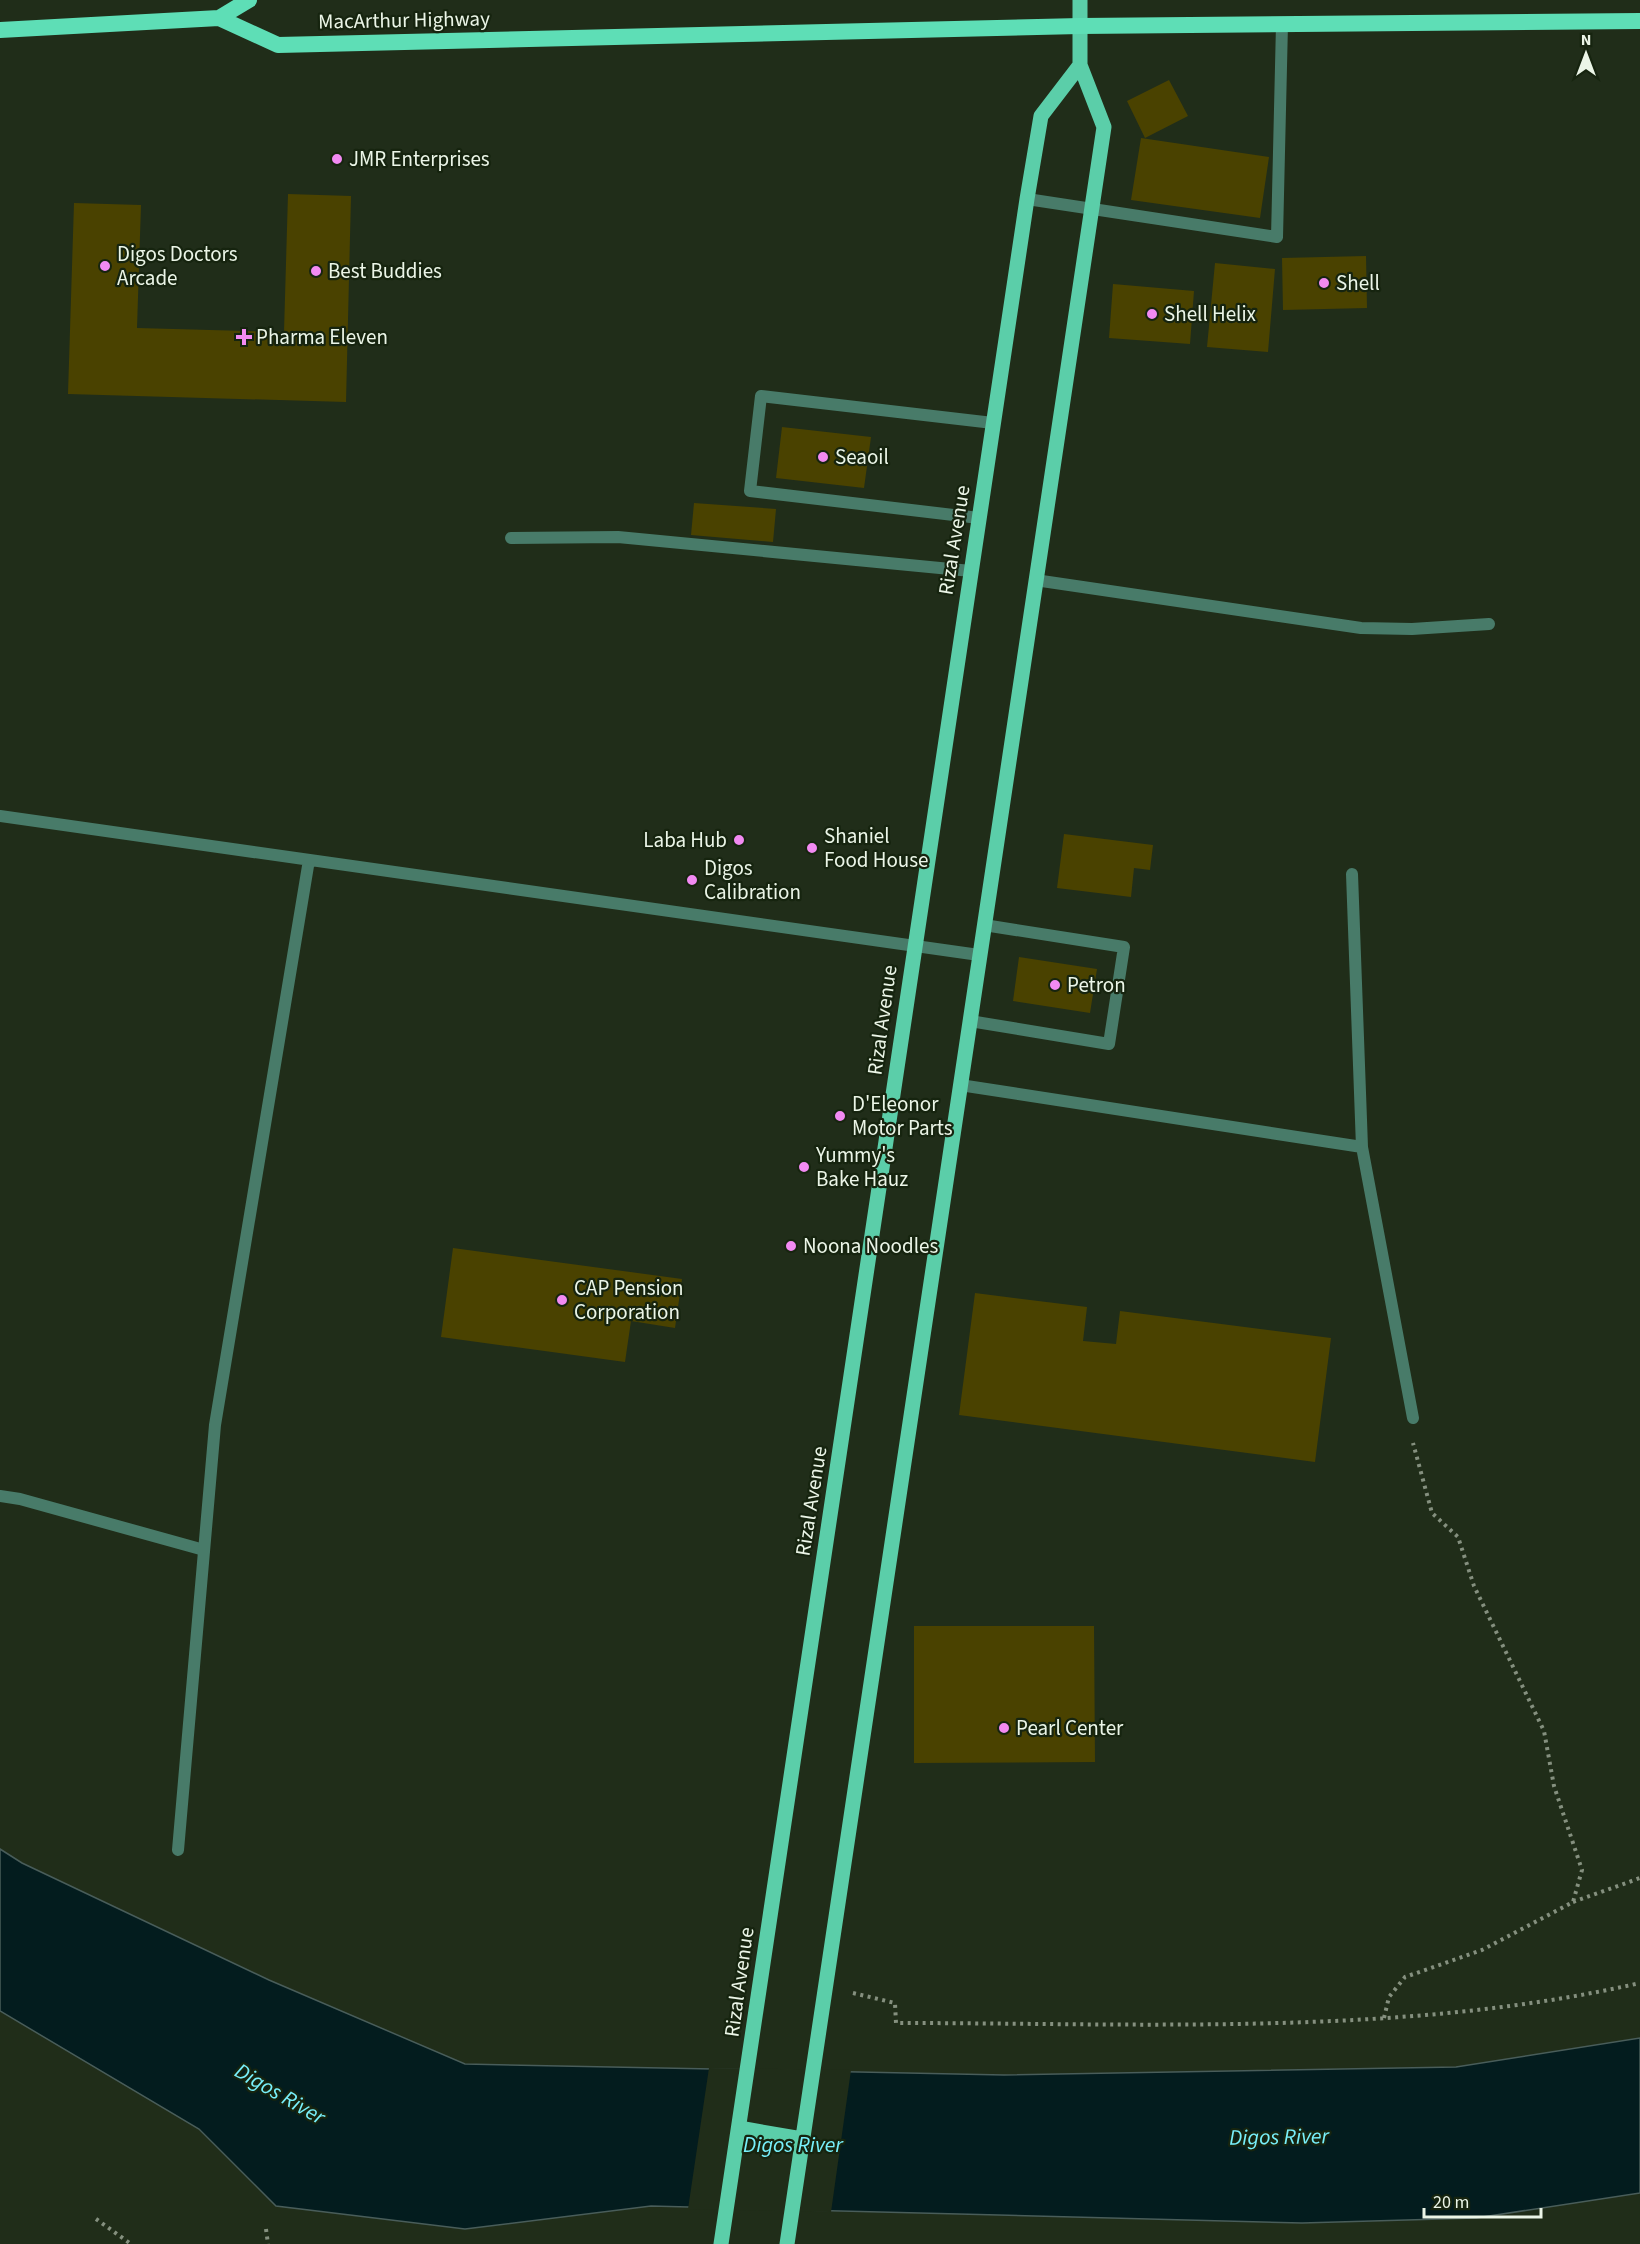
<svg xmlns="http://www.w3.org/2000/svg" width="1640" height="2244" viewBox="0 0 1640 2244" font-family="'Source Sans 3',sans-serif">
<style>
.water{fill:#031c1e;stroke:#495d5a;stroke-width:1.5}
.pier{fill:#202d19}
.building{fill:#4a4200}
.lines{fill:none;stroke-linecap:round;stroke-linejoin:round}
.path{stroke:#85907f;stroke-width:4;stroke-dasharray:3 4.5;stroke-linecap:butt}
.service{stroke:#487b69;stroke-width:12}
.minor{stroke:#487b69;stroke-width:12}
.primary{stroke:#5bcea9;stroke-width:15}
.trunk{stroke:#5edeb6;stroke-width:16}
.poi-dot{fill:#f28af2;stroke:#16240f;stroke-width:2}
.labels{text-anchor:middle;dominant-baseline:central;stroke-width:4.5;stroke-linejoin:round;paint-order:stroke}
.street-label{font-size:21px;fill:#ebf5e7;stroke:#16240f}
.poi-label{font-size:21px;fill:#ebf5e7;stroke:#16240f;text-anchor:start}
.water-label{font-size:22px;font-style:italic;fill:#78f0fb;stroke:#16240f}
</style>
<rect width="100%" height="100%" fill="#202d19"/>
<path class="water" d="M0,1849l22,14 247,117 196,84 539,11 452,-8 184,-29v155l-164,25 -174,5 -651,-17 -186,23 -189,-23 -77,-77 -199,-118z"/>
<path class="pier" d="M709,2068l142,2 -20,142 -143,-3z"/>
<path class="building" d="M1169,80l19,36 -43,22 -18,-37z
M1141,138l128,19 -9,61 -129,-18z
M288,194l63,2 -5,206 -278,-8 6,-191 67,2 -4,123 147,4z
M1366,256l1,52 -84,2 -1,-52z
M1215,263l60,6 -7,83 -61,-5z
M1113,284l81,7 -4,53 -81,-6z
M782,427l89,10 -7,51 -88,-10z
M694,503l82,6 -3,33 -82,-7z
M1064,834l89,11 -3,25 -16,-2 -3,29 -74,-9z
M1019,957l78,12 -7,44 -77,-12z
M453,1248l229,31 -7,49 -44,-7 -6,41 -184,-25z
M975,1293l112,14 -4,34 33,3 4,-33 211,27 -16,124 -356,-47z
M914,1626h180l1,136 -181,1z"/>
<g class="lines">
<path class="path" d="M1573,1902l67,-24
M853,1993l42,10 1,20c243,0 506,14 744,-40
M1384,2018l5,-21 16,-20 77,-27 91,-48 9,-32 -28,-84 -10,-55 -70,-145 -16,-49 -26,-24 -19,-70
M96,2219l35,25
M266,2229l2,15"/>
<path class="service" d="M1027,199l250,38 5,-213
M979,518l-229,-27 11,-95 232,27
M1035,580l326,48 51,1 77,-5
M970,1021l139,23 15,-97 -140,-22
M0,1496l20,3 184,51"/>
<path class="minor" d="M511,538l107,-1 353,34
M0,816l979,139
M1352,874l10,273 51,271
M960,1085l402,62
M178,1850l37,-425 94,-565"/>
<path class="primary" d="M739,2128l63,11
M721,2244l306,-2045 14,-83 39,-51
M787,2244l317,-2117 -24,-62v-65"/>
<path class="trunk" d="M219,18l30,-18
M0,30l219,-12 59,27 802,-19 560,-5"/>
</g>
<g class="poi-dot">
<circle cx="337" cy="159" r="6"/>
<circle cx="105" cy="266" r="6"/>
<circle cx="316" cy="271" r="6"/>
<circle cx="1324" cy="283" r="6"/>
<circle cx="1152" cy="314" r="6"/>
<path d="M241 328h6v6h6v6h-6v6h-6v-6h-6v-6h6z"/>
<circle cx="823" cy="457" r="6"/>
<circle cx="739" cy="840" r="6"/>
<circle cx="812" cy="848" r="6"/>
<circle cx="692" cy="880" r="6"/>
<circle cx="1055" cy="985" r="6"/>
<circle cx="840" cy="1116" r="6"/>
<circle cx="804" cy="1167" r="6"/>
<circle cx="791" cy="1246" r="6"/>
<circle cx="562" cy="1300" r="6"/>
<circle cx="1004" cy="1728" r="6"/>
</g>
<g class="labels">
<g class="street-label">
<text transform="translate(404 20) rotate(-1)">MacArthur Highway</text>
<text transform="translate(954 540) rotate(-81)">Rizal Avenue</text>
<text transform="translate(882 1020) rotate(-82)">Rizal Avenue</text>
<text transform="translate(811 1501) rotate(-81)">Rizal Avenue</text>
<text transform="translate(739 1982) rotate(-82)">Rizal Avenue</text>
</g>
<g class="poi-label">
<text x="349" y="159">JMR Enterprises</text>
<text x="117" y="254">Digos Doctors<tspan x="117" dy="24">Arcade</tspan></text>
<text x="328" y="271">Best Buddies</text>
<text x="1336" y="283">Shell</text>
<text x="1164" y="314">Shell Helix</text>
<text x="256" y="337">Pharma Eleven</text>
<text x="835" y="457">Seaoil</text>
<text x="824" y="836">Shaniel<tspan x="824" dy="24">Food House</tspan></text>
<text x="727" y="840" text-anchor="end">Laba Hub</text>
<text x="704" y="868">Digos<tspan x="704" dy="24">Calibration</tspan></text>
<text x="1067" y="985">Petron</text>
<text x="852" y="1104">D'Eleonor<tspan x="852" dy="24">Motor Parts</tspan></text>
<text x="816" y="1155">Yummy's<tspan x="816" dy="24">Bake Hauz</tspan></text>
<text x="803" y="1246">Noona Noodles</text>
<text x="574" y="1288">CAP Pension<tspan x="574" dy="24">Corporation</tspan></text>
<text x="1016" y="1728">Pearl Center</text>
</g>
<g class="water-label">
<text transform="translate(280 2094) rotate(30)">Digos River</text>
<text transform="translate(1279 2137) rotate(-1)">Digos River</text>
<text x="793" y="2145">Digos River</text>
</g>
</g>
<g transform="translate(1586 54)" stroke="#16240f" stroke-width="4.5" paint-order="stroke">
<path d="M0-4.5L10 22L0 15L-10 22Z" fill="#ebf5e7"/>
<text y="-9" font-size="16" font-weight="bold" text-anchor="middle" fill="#ebf5e7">N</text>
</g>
<path d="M1424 2208v9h117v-9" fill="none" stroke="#ebf5e7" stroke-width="3"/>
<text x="1433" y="2208" font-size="18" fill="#ebf5e7" stroke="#16240f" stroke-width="4.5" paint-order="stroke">20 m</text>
</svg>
